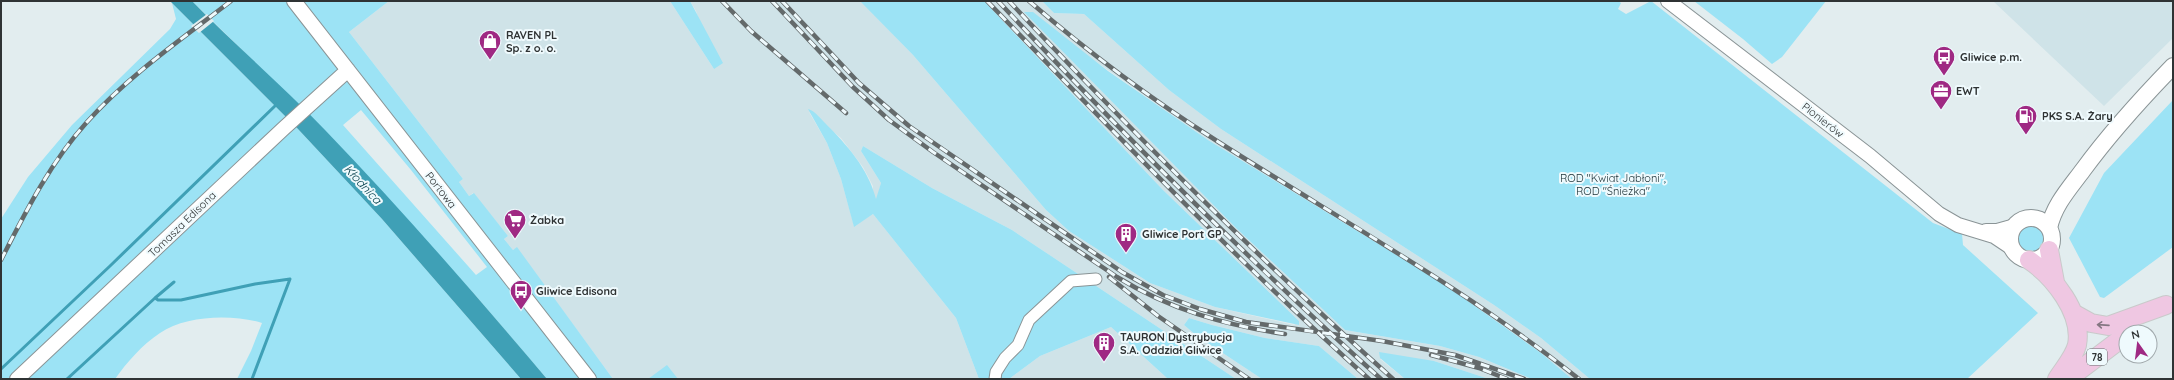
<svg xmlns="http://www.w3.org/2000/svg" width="2174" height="380" viewBox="0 0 2174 380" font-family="Quicksand,sans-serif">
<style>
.built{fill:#cfe3e8;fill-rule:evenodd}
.green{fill:#9ce3f5;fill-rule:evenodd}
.water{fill:#3fa0b6}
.pier{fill:#e2edef}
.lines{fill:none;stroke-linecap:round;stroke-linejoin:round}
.stream{stroke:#3fa0b6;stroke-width:3}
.minor-casing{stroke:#8a9496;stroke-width:13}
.tertiary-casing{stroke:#8a9496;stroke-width:16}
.secondary-casing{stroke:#8a9496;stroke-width:18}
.primary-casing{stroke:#c9caca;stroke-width:20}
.minor{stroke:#fff;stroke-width:11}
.tertiary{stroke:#fff;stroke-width:14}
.secondary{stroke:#fff;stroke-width:16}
.primary{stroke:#efc7e2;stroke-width:18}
.rail-casing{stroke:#646a6b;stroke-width:4.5}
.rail{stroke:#effafd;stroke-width:3;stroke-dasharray:9;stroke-linecap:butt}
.oneway{stroke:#857682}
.labels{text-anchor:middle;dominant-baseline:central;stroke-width:4;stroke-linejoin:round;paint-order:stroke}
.shield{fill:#effafd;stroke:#696f70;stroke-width:1}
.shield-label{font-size:10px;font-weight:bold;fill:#2f3334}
.poi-label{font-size:11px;font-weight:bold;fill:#2f3334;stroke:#effafd;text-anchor:start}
.street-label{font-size:11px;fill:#2f3334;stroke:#effafd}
.park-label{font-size:11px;fill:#1a3035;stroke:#effafd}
.water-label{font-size:12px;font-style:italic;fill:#003d49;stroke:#effafd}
</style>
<rect width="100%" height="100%" fill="#e2edef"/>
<path class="built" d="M389,1h281l44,68 -18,-58 -6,-10h171l52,54 133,155 23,21 81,52 65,24 79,18 5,-4 -136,-131 -179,-189h58l12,12 30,1 85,76 52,39 273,176 47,33 49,41h-18l-31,-26 -100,-71 -233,-142 -183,-128 212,217 108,101 95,16 39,11 53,22h-43l-55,-18 -54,-2 25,20h-47l-39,-33 -54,-8 -53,-13 -23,-7 -5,7 13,11 65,43h-26l-224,-149 -80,-42 -69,-42 -2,5 20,32 -8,31 83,104 23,61h-366l-96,-131 -4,2 -9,-11 4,-3 -35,-43 -4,3 -10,-14 4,-3 -114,-147zM809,112l32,26 22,29 10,19v28l-19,12 -13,-47 -14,-36z
M1993,1h180v37l-69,68z
M1111,327l57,52h-159l31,-23z"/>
<path class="green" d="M192,1h197l-40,31 114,147 -4,3 10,14 5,-3 34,43 -4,3 9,11 4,-3 96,132h-66l-71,-83 -151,-165zM361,110l50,60 76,97 -11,8 -133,-150z
M670,1h20l33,62 -9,6z
M984,1l179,189 136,131v4l-84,-18 -65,-24 -81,-52 -23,-21 -133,-155 -52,-53z
M1042,1h576l3,2 -3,6 8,5 25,-13 282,222 29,11 1,11 75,68 -71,66h-377l-49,-41 -47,-33 -273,-176 -52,-39 -85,-76 -30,-1z
M1694,1h132l-44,56 -10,7 -29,-25z
M172,3l126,126 84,90 139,160h-284l14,-28 11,-28c-29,-9 -76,-8 -102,10 -18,12 -33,29 -45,46h-114v-160l27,-42 44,-52 98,-96 6,-10z
M1024,12h9l75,59 100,69 233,142 100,71 31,26h-40l-53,-22 -39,-11 -95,-16 -108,-101z
M2173,100v147l-69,51 -4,-1 -31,-59 35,-65z
M808,109c7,2 12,9 17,14 22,22 43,45 51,76l5,-16 -20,-32 2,-5 69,42 80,42 224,149h-68l-57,-52 -71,29 -31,23h-30l-23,-61 -83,-104 -19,13 -13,-48 -14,-36z
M2016 239a15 15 0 1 1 30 0a15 15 0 1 1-30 0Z
M1189,318l23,7 53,13 54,8 39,33h-96l-65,-43 -13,-11z
M1379,352l55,9 55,18h-84l-25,-21z
M667,365l11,14h-30z"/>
<path class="water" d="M170,1h22c43,44 90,84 133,129 77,80 150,164 222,249h-26l-139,-160 -84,-90z"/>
<path class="pier" d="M207,14l7,7 -15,12 -8,-7z"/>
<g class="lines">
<path class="stream" d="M174,282l-19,16 3,2h23l74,-16 35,-5 -38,100
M1,369l109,-103 167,-162
M67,379l88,-81"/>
<g class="minor-casing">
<path id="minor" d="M995,379l1,-7 9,-14 13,-13 11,-25 42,-39 25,-2"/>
</g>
<g class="tertiary-casing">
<path id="tertiary" d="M294,1l295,378
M1668,1l202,155 69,58 19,11 36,11 18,12
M1986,231h11l18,-5
M17,379l266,-250 65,-59"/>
</g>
<g class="secondary-casing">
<path id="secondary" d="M2010 239a21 21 0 1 1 42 0a21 21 0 1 1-42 0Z
M2049,228c5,-23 20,-39 34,-58 27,-37 58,-71 90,-104"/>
</g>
<g class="primary-casing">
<path id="primary" d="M2049,250l6,32
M2029,260c24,16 54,53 48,85 -3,12 -13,23 -20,34
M2073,313l18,10 17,3 58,-21
M2068,379l58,-44"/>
</g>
<use href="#minor" class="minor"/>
<use href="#tertiary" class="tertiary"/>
<use href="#secondary" class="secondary"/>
<use href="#primary" class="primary"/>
<g class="rail-casing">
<path id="rail" d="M722,1l29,30 95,82
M772,1l81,86 36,33 44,32 184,125c52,32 107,48 168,57
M782,1l77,82 50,43 213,146 41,23 37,14 46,13 136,19 73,14 69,24
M987,1c125,129 248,258 382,378
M998,1c123,131 249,258 383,378
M1009,1c123,131 250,258 384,378
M1029,1c59,51 122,98 188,140 122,78 249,148 362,238
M1,260c25,-49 49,-97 86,-138 42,-47 95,-83 144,-121
M1109,277l49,39 91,63
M1431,355l48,13 28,11"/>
</g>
<use href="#rail" class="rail"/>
</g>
<defs><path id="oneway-shaft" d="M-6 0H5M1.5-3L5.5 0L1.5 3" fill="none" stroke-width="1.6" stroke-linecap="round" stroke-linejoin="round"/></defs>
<use class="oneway" href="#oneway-shaft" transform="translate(2103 325) rotate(-176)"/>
<defs>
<g id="shop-pin" transform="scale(1.15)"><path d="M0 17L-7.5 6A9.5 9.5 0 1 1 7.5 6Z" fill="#9f2983" stroke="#effafd"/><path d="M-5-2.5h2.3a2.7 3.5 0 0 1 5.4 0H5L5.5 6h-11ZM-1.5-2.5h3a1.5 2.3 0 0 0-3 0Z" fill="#fff"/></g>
<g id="bus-pin" transform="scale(1.15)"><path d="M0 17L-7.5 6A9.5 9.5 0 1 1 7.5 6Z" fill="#9f2983" stroke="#effafd"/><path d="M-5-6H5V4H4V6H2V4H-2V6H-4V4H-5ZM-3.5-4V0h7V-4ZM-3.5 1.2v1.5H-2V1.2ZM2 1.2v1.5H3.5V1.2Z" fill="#fff"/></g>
<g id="office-pin" transform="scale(1.15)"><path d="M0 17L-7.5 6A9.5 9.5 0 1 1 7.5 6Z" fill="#9f2983" stroke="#effafd"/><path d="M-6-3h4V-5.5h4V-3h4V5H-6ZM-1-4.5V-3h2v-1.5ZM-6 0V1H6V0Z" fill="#fff"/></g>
<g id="fuel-pin" transform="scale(1.15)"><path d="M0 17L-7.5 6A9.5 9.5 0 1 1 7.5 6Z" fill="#9f2983" stroke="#effafd"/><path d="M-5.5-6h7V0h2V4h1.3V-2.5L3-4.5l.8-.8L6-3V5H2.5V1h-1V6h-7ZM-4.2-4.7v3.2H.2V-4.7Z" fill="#fff"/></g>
<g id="supermarket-pin" transform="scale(1.15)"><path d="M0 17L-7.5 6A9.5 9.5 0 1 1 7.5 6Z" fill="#9f2983" stroke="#effafd"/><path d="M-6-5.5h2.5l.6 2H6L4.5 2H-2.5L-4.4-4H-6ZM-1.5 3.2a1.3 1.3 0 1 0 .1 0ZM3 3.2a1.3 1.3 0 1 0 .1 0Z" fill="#fff"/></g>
<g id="building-pin" transform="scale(1.15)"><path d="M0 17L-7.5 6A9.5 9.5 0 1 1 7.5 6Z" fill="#9f2983" stroke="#effafd"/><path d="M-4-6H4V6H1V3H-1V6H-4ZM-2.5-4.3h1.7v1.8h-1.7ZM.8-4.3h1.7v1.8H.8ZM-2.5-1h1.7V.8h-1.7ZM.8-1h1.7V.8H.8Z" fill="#fff"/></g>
</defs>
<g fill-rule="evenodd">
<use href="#shop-pin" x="490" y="41"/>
<use href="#bus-pin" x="1944" y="57"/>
<use href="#office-pin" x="1941" y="91"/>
<use href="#fuel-pin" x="2026" y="116"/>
<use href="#supermarket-pin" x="515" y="220"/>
<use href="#building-pin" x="1126" y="234"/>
<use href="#bus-pin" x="521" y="291"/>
<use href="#building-pin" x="1104" y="343"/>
</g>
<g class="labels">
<rect class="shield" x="2087" y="349" width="20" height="16" rx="3"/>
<g class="shield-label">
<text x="2097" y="357">78</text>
</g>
<g class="poi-label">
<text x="506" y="35">RAVEN PL<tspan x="506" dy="13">Sp. z o. o.</tspan></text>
<text x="1960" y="57">Gliwice p.m.</text>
<text x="1956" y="91">EWT</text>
<text x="2042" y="116">PKS S.A. Żary</text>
<text x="530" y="220">Żabka</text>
<text x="1142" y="234">Gliwice Port GP</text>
<text x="536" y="291">Gliwice Edisona</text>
<text x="1120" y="337">TAURON Dystrybucja<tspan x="1120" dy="13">S.A. Oddział Gliwice</tspan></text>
</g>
<g class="street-label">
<text transform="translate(1823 120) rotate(38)">Pionierów</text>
<text transform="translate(441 190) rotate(52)">Portowa</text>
<text transform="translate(182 224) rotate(-44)">Tomasza Edisona</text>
</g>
<g class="park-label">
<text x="1613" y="178">ROD "Kwiat Jabłoni",<tspan x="1613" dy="13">ROD "Śnieżka"</tspan></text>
</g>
<g class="water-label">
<text transform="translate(363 184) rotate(47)">Kłodnica</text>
</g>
</g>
<rect width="2174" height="380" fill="none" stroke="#2f3334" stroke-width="4"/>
<g transform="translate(2138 344) rotate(346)"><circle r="19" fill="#effafd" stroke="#a2aaad"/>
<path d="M0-3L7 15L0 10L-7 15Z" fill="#9f2983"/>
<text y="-6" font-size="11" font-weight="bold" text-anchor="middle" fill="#2f3334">N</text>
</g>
</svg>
